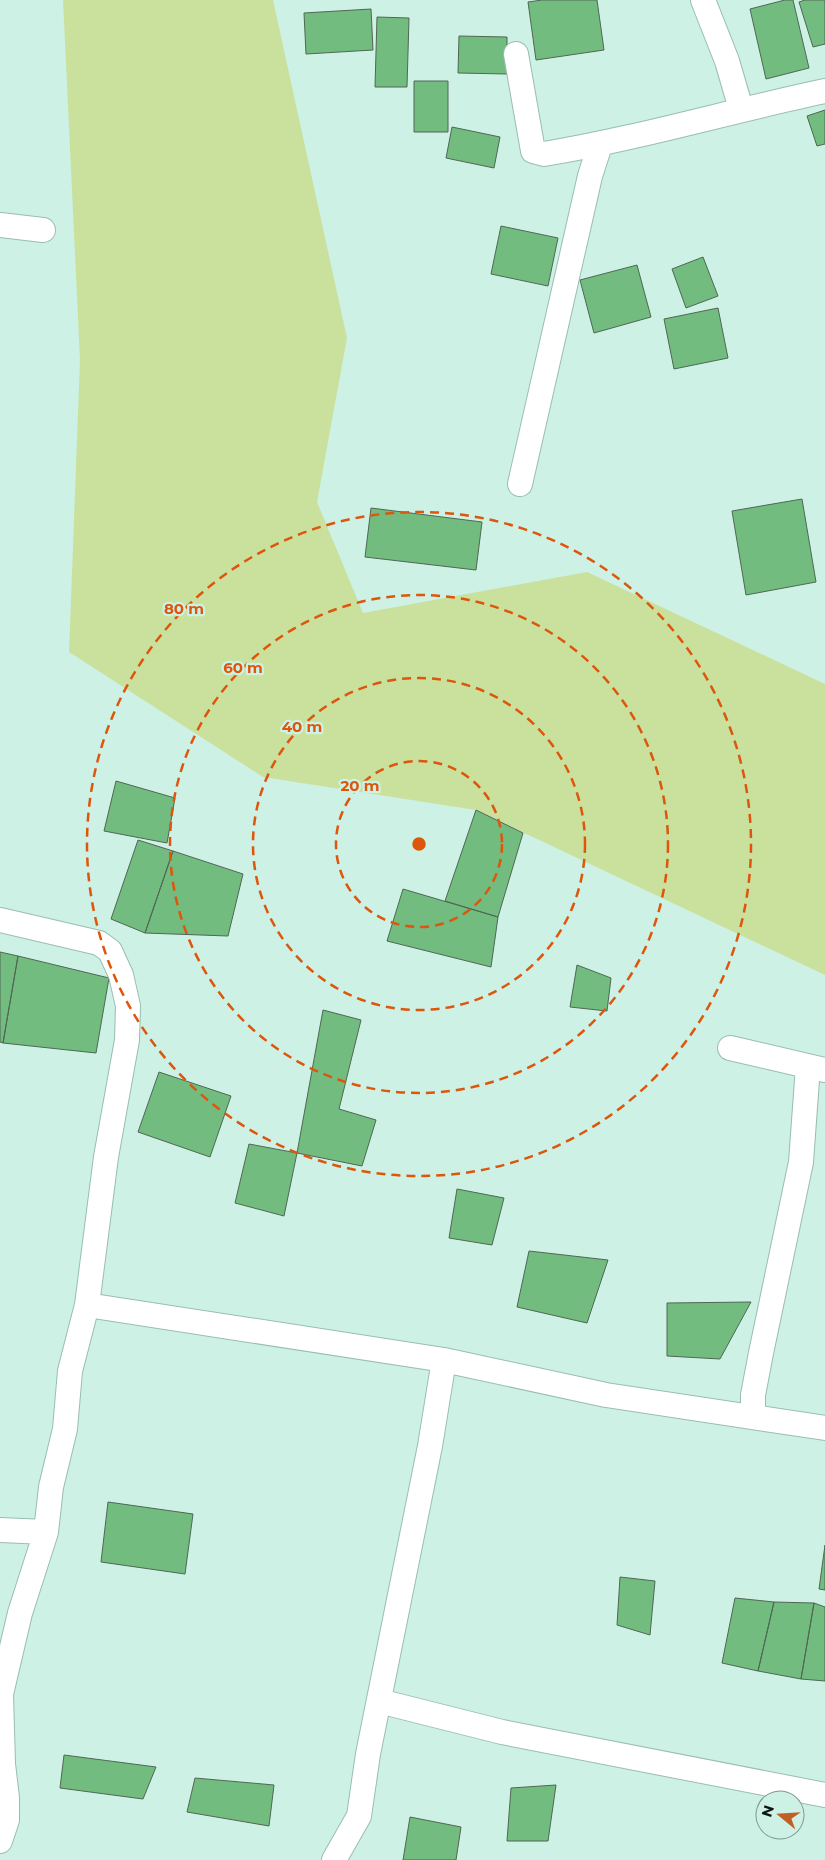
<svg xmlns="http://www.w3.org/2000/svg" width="825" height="1860" viewBox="0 0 825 1860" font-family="Montserrat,sans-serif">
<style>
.green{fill:#cae19e}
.building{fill:#72bc80;stroke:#506754}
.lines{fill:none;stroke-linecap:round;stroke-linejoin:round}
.minor-casing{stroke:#9abdb2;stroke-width:26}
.minor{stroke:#fff;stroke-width:24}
.ring{fill:none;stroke:#dd560c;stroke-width:2.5;stroke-dasharray:9 6}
.centre{fill:#dd560c;stroke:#cdf1e5;stroke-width:2.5}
.ring-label{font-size:15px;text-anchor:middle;font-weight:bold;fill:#dd560c;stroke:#cdf1e5;stroke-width:4.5;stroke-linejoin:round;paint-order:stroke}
</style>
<rect width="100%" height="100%" fill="#cdf1e5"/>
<path class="green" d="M63,0h210l74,338 -30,164 46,111 224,-41 238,112v291l-349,-165 -213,-33 -194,-125 11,-292z"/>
<path class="building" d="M542,0h55l7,50 -68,10 -8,-58z
M785,0h8l16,68 -43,11 -16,-70z
M805,0h20v44l-12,3 -14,-45z
M371,9l2,41 -67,4 -2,-41z
M377,17l32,1 -2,69h-32z
M459,36l48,1v37l-49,-1z
M414,81h34v51h-34z
M825,110v34l-8,2 -10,-30z
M452,127l48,10 -6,31 -48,-10z
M501,226l57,12 -10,48 -57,-12z
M703,257l15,39 -32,12 -14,-39z
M637,265l14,52 -57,16 -14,-53z
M718,308l10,50 -54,11 -10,-50z
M802,499l14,83 -70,13 -14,-84z
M371,508l111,14 -6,48 -111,-13z
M116,781l59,17 -8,45 -63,-12z
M476,810l47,23 -25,84 -53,-16z
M138,840l35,11 -28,82 -34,-14z
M173,851l70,23 -15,62 -83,-3z
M403,889l95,28 -7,50 -104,-26z
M0,952l18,4 -15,87 -3,-1z
M18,956l91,22 -13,75 -93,-10z
M577,965l34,13 -4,33 -37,-4z
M323,1010l38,10 -22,89 37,11 -14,46 -65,-13z
M159,1072l72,24 -21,61 -72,-25z
M249,1144l48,9 -13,63 -49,-13z
M457,1189l47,9 -12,47 -43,-7z
M529,1251l79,9 -21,63 -70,-16z
M751,1302l-31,57 -53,-3v-53z
M108,1502l85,12 -8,60 -84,-12z
M825,1545v45l-6,-1z
M620,1577l35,4 -5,54 -33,-10z
M735,1598l39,4 -16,69 -36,-8z
M774,1602l40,1 -13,76 -43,-8z
M814,1603l11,4v74l-24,-2z
M64,1755l92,12 -13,32 -83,-11z
M195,1778l79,7 -5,41 -82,-14z
M556,1785l-8,56h-41l4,-53z
M410,1817l51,10 -5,33h-53z"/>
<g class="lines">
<g class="minor-casing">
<path id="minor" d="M703,0l24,61 14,48
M516,54l17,97 11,3c96,-16 186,-43 281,-63
M0,225l43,5
M520,484l70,-308 10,-31
M0,920l99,23 11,8 11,24 7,31 -1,34 -21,117 -19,148 -17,66 -5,58 -14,58 -5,45 -26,81 -19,81 2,70 4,34v22l-7,21
M730,1048l95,22
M87,1305l357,55 162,35 219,33
M753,1416v-21l8,-42 40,-191 7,-96
M0,1530l46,2
M379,1701l123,31 323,63
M334,1860l25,-44 9,-62 62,-308 14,-86"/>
</g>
<use href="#minor" class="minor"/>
</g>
<g class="ring">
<circle cx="419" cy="844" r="83"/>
<circle cx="419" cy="844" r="166"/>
<circle cx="419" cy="844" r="249"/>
<circle cx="419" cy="844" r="332"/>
</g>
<circle cx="419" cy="844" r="8" class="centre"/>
<g class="ring-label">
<text x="184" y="614">80 m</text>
<text x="243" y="673">60 m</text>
<text x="302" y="732">40 m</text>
<text x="360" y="791">20 m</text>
</g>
<g transform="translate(780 1815) rotate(288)"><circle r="24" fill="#cdf1e5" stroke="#7f9991"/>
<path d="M0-4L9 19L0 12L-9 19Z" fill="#c26023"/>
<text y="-8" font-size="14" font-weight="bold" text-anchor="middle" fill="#091613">N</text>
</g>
</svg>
